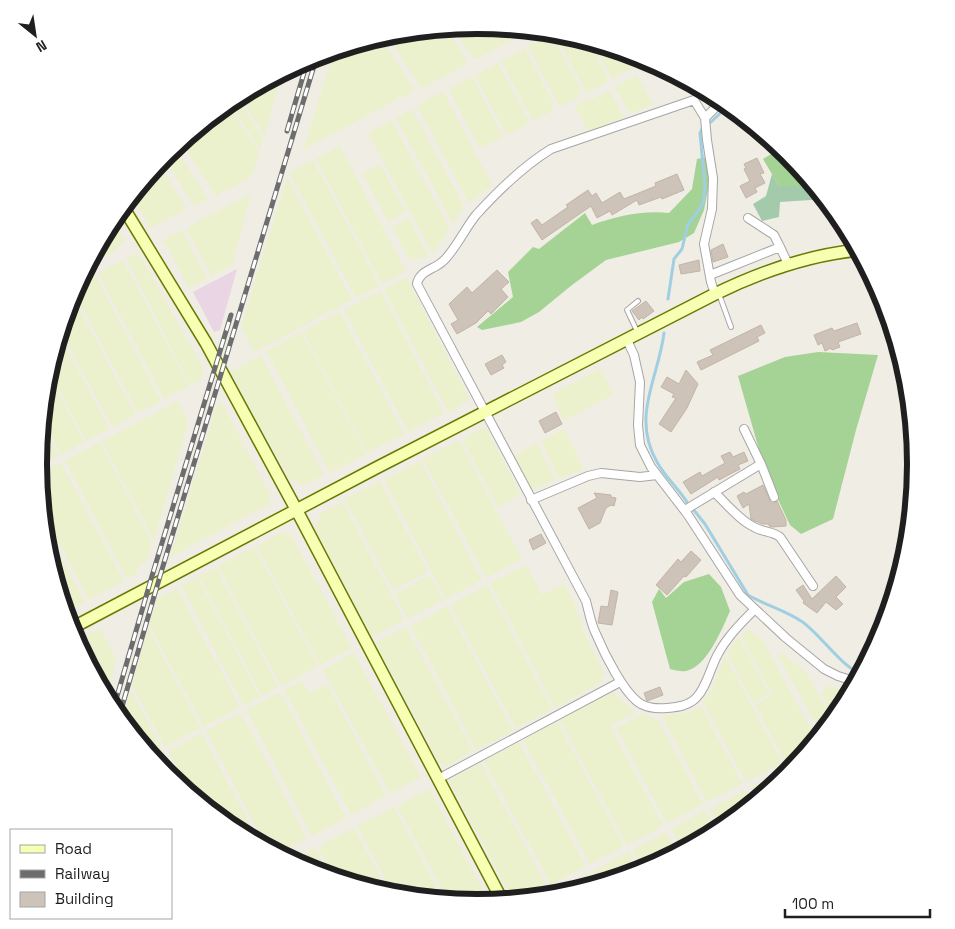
<svg xmlns="http://www.w3.org/2000/svg" width="955" height="929" viewBox="0 0 955 929" font-family="'Space Grotesk',sans-serif">
<style>
.industrial{fill:#ead5e5}
.farmland{fill:#ecf1cd}
.forest{fill:#a4d395}
.cemetery{fill:#a3cbab}
.lines{fill:none;stroke-linecap:round;stroke-linejoin:round}
.stream{stroke:#a0cfe2;stroke-width:3}
.building{fill:#cdc3b9;stroke:#c3b4a5}
.lane-casing{stroke:#a6a6a6;stroke-width:6}
.street-casing{stroke:#a6a6a6;stroke-width:10}
.secondary-casing{stroke:#677b00;stroke-width:14}
.lane{stroke:#fff;stroke-width:4}
.street{stroke:#fff;stroke-width:8}
.secondary{stroke:#f7ffb3;stroke-width:11}
.rail-casing{stroke:#6d6d6d;stroke-width:5}
.rail{stroke:#fff;stroke-width:3;stroke-dasharray:9;stroke-linecap:butt}
.rim{fill:none;stroke:#1f1f1f;stroke-width:6}
</style>
<rect width="100%" height="100%" fill="#f0ede4"/>
<path class="industrial" d="M237,269l-17,61 -6,2 -21,-40z"/>
<path class="farmland" d="M478,25l41,4 1,2 -3,2 3,3 -44,23 -4,-2 -19,-30z
M447,28l20,33 -2,4 -44,24 -34,-54z
M555,33l9,1 25,7 20,40 -23,12z
M552,34l29,57 -3,2 2,3 -20,11 -32,-61z
M381,37l32,51 -1,4 -7,5 -7,-1 -2,4 -93,50 31,-99z
M593,43l35,10 8,14 -24,12z
M525,48l29,57 -3,2 2,3 -20,11 -32,-60z
M498,63l30,57 -3,2 1,3 -17,9 -2,-3 -2,1 -30,-57z
M637,75l16,29 -23,10 -15,-27z
M472,77l31,60 -23,12 -32,-60z
M273,78l5,8 -13,50 -26,-40z
M609,90l15,28 -36,13 -13,-25 12,-7 2,2z
M443,91l49,94 -23,18 -52,-97z
M237,97l26,42 -3,11 -30,-48z
M228,104l31,49 -5,17 -6,9 -32,17 -35,-54z
M412,109l52,97 -11,18 -57,-106z
M392,120l57,108 -16,27 -65,-122z
M340,146l66,125 -24,13 -66,-125z
M175,147l33,52 -14,7 -30,-48z
M313,160l67,126 -24,12 -67,-125z
M159,164l28,45 -36,19 -20,-31z
M380,164l26,48 -18,10 -26,-49z
M287,177l65,123 -98,52 -13,-25z
M251,194l-19,71 -21,11 -24,-46 3,-2 -1,-2z
M409,218l20,39 -20,3 -17,-33z
M112,220l13,20 -12,12 -25,13z
M182,230l25,48 -18,10 -26,-48z
M138,252l65,115 -2,13 -11,5 -64,-127z
M123,260l66,126 -25,13 -66,-126z
M95,275l66,126 -23,12 -64,-121 5,-9z
M406,277l64,123 -22,12 -64,-123z
M381,291l63,122 -36,19 -64,-122z
M72,295l63,120 -23,12 -51,-96z
M340,312l64,122 -37,19 -64,-122z
M301,332l65,122 -36,19 -64,-122z
M60,335l49,94 -23,12 -37,-70z
M261,355l63,120 -19,10h-3l-6,-4 -6,-1 -60,-108z
M600,369l14,25 -50,27 -12,-27z
M48,374l36,68 -23,13 -19,-35z
M178,401l10,20 -34,119 -52,-99z
M222,403l48,91v10l-100,53 47,-152z
M42,426l16,30 -20,11v-3z
M485,426l36,69 -23,12 -35,-66 5,-3 -1,-2z
M564,429l20,40 -25,10 -18,-38z
M459,440l63,119 -36,19 -63,-119z
M100,442l52,101 -6,19 -8,5 -2,8 -9,4 -62,-118z
M537,443l18,37 -23,10 -18,-34z
M420,461l62,119 -36,19 -62,-119z
M61,463l63,118 -35,19 -46,-88 -4,-38z
M380,481l48,91 -35,18 -48,-91z
M343,502l61,118 -32,17 -57,-108 6,-16z
M44,523l41,79 -20,10 -19,-62z
M282,532l8,2 3,4 59,110 -32,17 -63,-119z
M254,547l64,119 -37,20 -63,-120z
M526,565l16,30 22,-11 10,18 11,33 20,39 -4,4 1,4 -47,26 -65,-125z
M216,568l62,119 -16,9 -63,-120z
M430,575l13,25 -35,19 -13,-25z
M197,577l63,120 -16,9 -63,-120z
M487,585l65,124 -36,20 -66,-124z
M177,588l63,119 -36,20 -55,-102 8,-26z
M447,606l66,125 -37,19 -65,-124z
M406,627l67,124 -28,16 -2,-3 -2,1 -66,-122z
M100,628l16,31 -10,38 -30,-57z
M148,629l53,99 -36,19 -33,-62z
M749,629l14,12 54,99 -8,9 -24,13 -30,-57 17,-10 -31,-60z
M739,637l30,57 -16,9 -26,-50z
M354,653l67,124 -31,17 -67,-124z
M782,653l24,19 27,49 -11,14 -44,-79z
M725,656l57,107 -36,19 -43,-80 9,-13z
M302,681l7,12 18,-9 59,112 -35,19 -67,-125z
M827,685l15,4 6,10 -13,19 -13,-24z
M131,690l31,59 -12,6 -28,-34z
M280,692l66,126 -34,18 -66,-126z
M613,692l16,15 8,4 -27,15 53,100 -36,19 -67,-125z
M701,706l41,78 -35,18 -45,-86 28,-4z
M241,713l66,125 -29,16 -11,-6 -61,-117z
M642,714l16,6 45,84 -36,20 -51,-96z
M557,722l67,124 -34,18 -67,-124z
M202,733l59,112 -28,-15 -42,-35 -23,-44z
M519,742l67,124 -35,19 -67,-124z
M164,754l17,33 -14,-12 -14,-16z
M481,763l66,124 -23,12 -11,1 -64,-120z
M785,769l3,6 -31,26 -7,-13z
M429,789l61,114 -13,1 -29,-3 -51,-95z
M746,790l7,14 -32,26 -11,-21z
M394,807l47,89 -7,4 -39,-4 -38,-70z
M705,810l12,22 -34,19 -12,-22z
M354,828l36,67 -56,-17 -15,-28 3,-2 -1,-3z
M666,832l12,21 -35,18 -11,-21z
M315,848l16,29 -22,-7 -14,-7 -2,-3z
M628,852l11,21 -38,11 -8,-13z
M589,873l7,13 -38,10 -3,-5z"/>
<path class="forest" d="M781,148l7,6 26,32h-35l-16,-27z
M707,157l2,27 -5,26 -10,23 -15,9 -73,18 -34,25 -33,27 -18,10 -39,8 -5,-3 36,-30 -5,-25 25,-25 6,2 46,-36 7,12c24,-9 52,-15 77,-12l23,-24 5,-30z
M818,352l60,3 -22,75 -23,89 -32,15 -11,-9 -24,-51 -28,-98 47,-19z
M709,574l12,13 9,24c-8,18 -23,56 -44,60 -4,1 -12,-1 -16,-2l-18,-67 7,-13 7,9 18,-16z"/>
<path class="cemetery" d="M772,174l7,12h35l12,13 -46,3 -1,15 -17,4 -9,-17 13,-8z"/>
<g class="lines">
<path class="stream" d="M711,122l18,-17
M668,299l6,-40 8,-10 6,-25 9,-11 6,-10 2,-17 -5,-53 3,-6
M664,333c-6,47 -33,83 -7,129 8,15 21,26 30,40
M693,509l12,15 43,71c17,10 36,15 53,26 18,11 42,49 61,52"/>
</g>
<path class="building" d="M757,158l7,15 -4,1 5,9 -10,5 2,4 -11,6 -6,-12 10,-5 -6,-12 2,-1 -2,-4z
M677,174l7,16 -22,9 -1,-2 -22,8 -2,-5 -25,15 -2,-4 -13,7 -6,-12 -49,34 -11,-17 6,-4 5,6 26,-18 -2,-2 22,-15 4,6 4,-3 6,10 18,-11 4,7 32,-13 -1,-3z
M723,244l5,13 -15,5 -2,-12z
M699,260l1,11 -19,3 -2,-9z
M497,270l12,12 -8,7 7,8 -17,17 -3,-3 -12,12 -19,11 -6,-10 7,-4 -9,-16 18,-17 5,6z
M646,301l8,10 -11,8 -1,-2 -3,3 -7,-9z
M857,323l4,11 -23,8 2,5 -8,3 -1,-2 -6,3 -3,-8 -4,2 -4,-10 18,-7 2,3z
M761,325l4,8 -8,4 2,4 -58,29 -4,-8 16,-7 -3,-5z
M502,355l4,7 -4,3 2,3 -13,7 -6,-11z
M686,370l12,14 -11,24 -16,24 -12,-8 17,-26 -4,-1 2,-3 -13,-7 6,-10 12,7z
M556,412l6,12 -17,9 -6,-12z
M730,452l3,5 11,-5 4,9 -10,4 2,4 -21,11 -1,-3 -27,17 -8,-12 17,-10 2,4 23,-13 -4,-7z
M763,485l7,16 3,2 4,-2 9,19v6l-14,1 -3,-1v-2h-7l-11,-5 -2,-15 -6,4 -6,-12 7,-4 2,2z
M594,493l17,2v2l5,1 -2,8 -3,-1 -5,3 -6,15 -11,6 -11,-21 19,-10z
M541,534l5,9 -13,7 -4,-10z
M691,551l10,9 -15,17 -2,-1 -17,19 -11,-10 22,-26 3,3z
M836,576l10,11 -10,10 7,7 -7,6 -10,-8 -9,11 -14,-10 1,-2 -8,-11 7,-5 9,14z
M611,590l7,2 -6,33 -14,-2 3,-17 7,1z
M660,687l3,8 -16,6 -3,-8z"/>
<g class="lines">
<g class="lane-casing">
<path id="lane" d="M719,294l12,33
M637,331l-10,-21 11,-9"/>
</g>
<g class="street-casing">
<path id="street" d="M705,118l18,-18
M780,247l8,17
M710,275l70,-28 -6,-12 -26,-17
M715,294l-4,-12 -7,-38 8,-35 1,-31 -6,-38 -2,-22 -11,-18 -143,49c-26,16 -55,44 -75,66 -10,12 -24,40 -34,47 -9,8 -23,9 -25,22l169,317c3,11 5,23 10,33 8,19 28,60 45,70 8,4 17,5 26,4 10,-1 21,-2 29,-10 11,-11 14,-30 22,-44 9,-17 23,-31 36,-44
M627,340l7,15 6,27 -2,43 2,20 11,22 37,48 52,80 46,43 38,31 14,7 19,6
M761,464l13,33
M714,492c12,11 25,28 40,35 8,5 18,4 26,10l33,49
M531,500l57,-24 13,-3 39,4 17,-2
M685,510l76,-46 -17,-35
M438,779l182,-97"/>
</g>
<g class="secondary-casing">
<path id="secondary" d="M123,207l83,136 90,166 207,393
M70,629l306,-161 339,-174c45,-22 93,-39 144,-44"/>
</g>
<use href="#lane" class="lane"/>
<use href="#street" class="street"/>
<use href="#secondary" class="secondary"/>
<g class="rail-casing">
<path id="rail" d="M287,131l21,-72
M113,710l39,-134 79,-261
M119,717l41,-141 157,-520"/>
</g>
<use href="#rail" class="rail"/>
</g>
<path d="M0 0H955V929H0ZM47 464a430 430 0 1 1 860 0a430 430 0 1 1-860 0Z" fill="#fff" fill-rule="evenodd"/>
<path class="rim" d="M47 464a430 430 0 1 1 860 0a430 430 0 1 1-860 0Z"/>
<rect x="10" y="829" width="162" height="90" fill="#ffffff" stroke="#a5a5a5"/>
<rect x="20" y="845" width="25" height="8" fill="#f7ffb3" stroke="#a5a5a5"/>
<text x="55" y="854" font-size="15" fill="#1f1f1f">Road</text>
<rect x="20" y="870" width="25" height="8" fill="#6d6d6d" stroke="#a5a5a5"/>
<text x="55" y="879" font-size="15" fill="#1f1f1f">Railway</text>
<rect x="20" y="892" width="25" height="15" fill="#cdc3b9" stroke="#a5a5a5"/>
<text x="55" y="904" font-size="15" fill="#1f1f1f">Building</text>
<g transform="translate(35 35) rotate(150)" stroke="#ffffff" stroke-width="4" paint-order="stroke">
<path d="M0-4L9 19L0 12L-9 19Z" fill="#1f1f1f"/>
<text y="-8" font-size="14" font-weight="bold" text-anchor="middle" fill="#1f1f1f">N</text>
</g>
<path d="M785 909v8h145v-8" fill="none" stroke="#1f1f1f" stroke-width="2.5"/>
<text x="792" y="909" font-size="15" fill="#1f1f1f" stroke="#ffffff" stroke-width="4" paint-order="stroke">100 m</text>
</svg>
